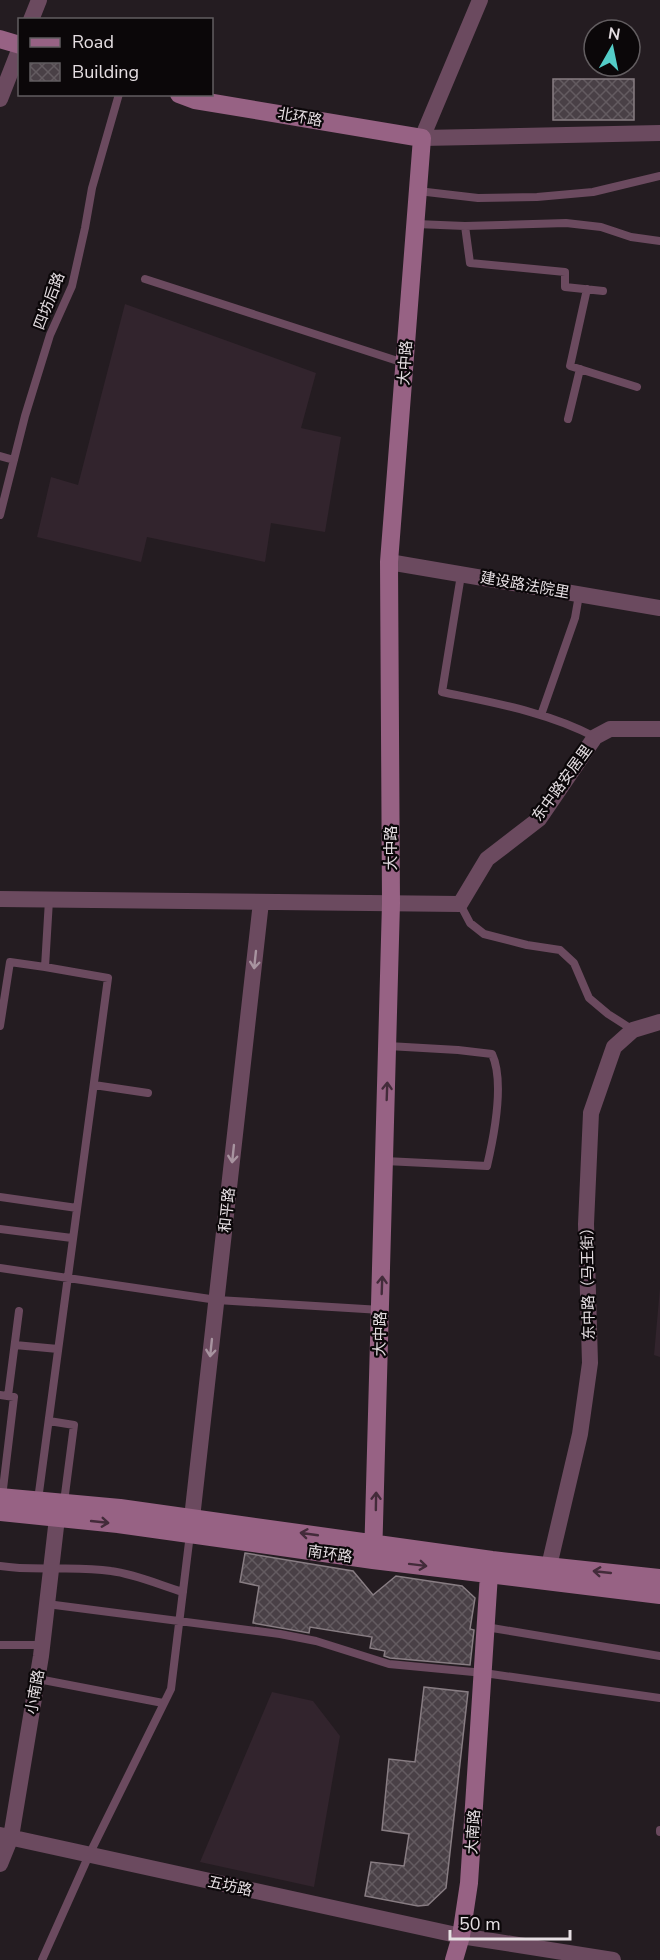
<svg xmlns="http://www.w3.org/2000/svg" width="660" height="1960" viewBox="0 0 660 1960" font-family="'Nunito Sans','Noto Sans SC',sans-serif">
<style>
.built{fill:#32242d}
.building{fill:url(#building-cross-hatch);stroke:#887d83;stroke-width:1.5}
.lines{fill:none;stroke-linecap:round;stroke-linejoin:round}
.lane{stroke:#6b4a5f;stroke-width:8}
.street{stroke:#6b4a5f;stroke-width:16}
.secondary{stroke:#976284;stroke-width:18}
.oneway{stroke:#a894a0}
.oneway2{stroke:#432b3a}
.labels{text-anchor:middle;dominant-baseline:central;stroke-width:4.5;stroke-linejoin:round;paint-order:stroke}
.street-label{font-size:15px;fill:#e5dee2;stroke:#0b0709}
</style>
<defs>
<pattern id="building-cross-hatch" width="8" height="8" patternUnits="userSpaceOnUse" patternTransform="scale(1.5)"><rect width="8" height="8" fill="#494046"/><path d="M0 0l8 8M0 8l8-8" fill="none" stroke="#635b60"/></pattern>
</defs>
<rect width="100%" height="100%" fill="#241c21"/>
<path class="built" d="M125,304l191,69 -15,55 40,9 -16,95 -54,-9 -6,39 -118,-25 -6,25 -104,-25 14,-60 27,8z
M660,1288v69l-6,-2z
M272,1692l41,9 27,35 -26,151 -114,-25z"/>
<path class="building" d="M553,79h81v41h-81z
M245,1553l108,18 20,24 23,-19 66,10 13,12 -5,31 4,1 -4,35 -80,-7 -6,-2 1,-5 -15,-3 2,-11 -62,-10 -1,6 -56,-10 6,-37 -19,-4z
M424,1687l44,5 -22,196 -18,17 -10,1 -53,-10 6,-34 33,4 5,-32 -27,-4 7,-71 26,3z"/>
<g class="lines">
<path class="lane" d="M418,191l60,7 59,-1 56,-5 67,-16
M416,224l49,2 101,-3 35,4 30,10 29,4
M465,226l5,37 95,9v15l38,4
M145,279l259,84
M587,289l-17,77 67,21
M568,419l12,-50
M0,456l14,4
M0,515l25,-99 25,-81 22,-49 13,-58 7,-40 27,-94
M461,575l-19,117c52,11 106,20 153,45
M541,715l34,-97 4,-23
M460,904l10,19 14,11 43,11 33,5 14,13 15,35 19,16 25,16
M0,1026l10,-64 35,5
M94,1085l54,8
M385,1161l102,5c7,-30 18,-84 5,-112l-34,-4 -70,-4
M0,1197l77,11
M0,1229l72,9
M0,1268l217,32 164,10
M15,1345l43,4
M0,1395l14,2 -12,100
M8,1396l11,-85
M49,1421l25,4 -10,77
M38,1500l70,-522 -63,-11 4,-67
M0,1566c37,6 74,-1 111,5 24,3 49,14 72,21
M47,1604l233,30 36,7 73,23 95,9 176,25
M486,1627l174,29
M0,1645h43
M38,1679l125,24
M660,1830v2
M42,1960l47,-105 82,-166 19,-155"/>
<path class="street" d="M480,0l-58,138 238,-5
M31,20l8,-20
M0,99l20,-51
M389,562l271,46
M0,899l460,5 27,-45 52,-40 56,-82 15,-8h50
M192,1518l69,-616
M549,1566l31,-132 10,-71 -4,-139 5,-111 23,-66 19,-17 27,-8
M0,1835l461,101 152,24
M0,1864l11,-27 30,-181 16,-138"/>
<path class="secondary" d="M0,39l20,6
M179,94l16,6 227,38 -33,424 2,341 -18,657
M0,1497l120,11 372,52 168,18
M0,1512l118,12 255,36 287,35
M454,1960l7,-24 8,-53 20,-309"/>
</g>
<defs><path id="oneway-shaft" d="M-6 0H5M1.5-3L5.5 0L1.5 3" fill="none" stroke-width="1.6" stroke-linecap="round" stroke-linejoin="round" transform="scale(1.5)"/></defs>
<g class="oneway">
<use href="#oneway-shaft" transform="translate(255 960) rotate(96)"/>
<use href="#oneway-shaft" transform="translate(233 1154) rotate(96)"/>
<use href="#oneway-shaft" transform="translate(211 1348) rotate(96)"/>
</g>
<g class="oneway2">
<use href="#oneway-shaft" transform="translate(387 1091) rotate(-88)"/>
<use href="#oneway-shaft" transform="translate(382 1285) rotate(-88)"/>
<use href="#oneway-shaft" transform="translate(376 1501) rotate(-89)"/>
<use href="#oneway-shaft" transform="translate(100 1522) rotate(6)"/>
<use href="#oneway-shaft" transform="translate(309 1534) rotate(-172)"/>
<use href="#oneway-shaft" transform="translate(418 1565) rotate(7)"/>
<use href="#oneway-shaft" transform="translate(602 1572) rotate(-174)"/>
</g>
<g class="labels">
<g class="street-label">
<text transform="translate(300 117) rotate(10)">北环路</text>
<text transform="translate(49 301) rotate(-69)">四坊后路</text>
<text transform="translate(405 363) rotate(-86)">大中路</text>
<text transform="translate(525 585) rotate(10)">建设路法院里</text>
<text transform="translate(562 783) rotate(-54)">东中路安居里</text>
<text transform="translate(391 848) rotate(-90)">大中路</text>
<text transform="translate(227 1210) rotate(-84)">和平路</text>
<text transform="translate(588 1280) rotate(-91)">东中路（马王街）</text>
<text transform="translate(380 1334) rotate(-89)">大中路</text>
<text transform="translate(330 1554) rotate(8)">南环路</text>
<text transform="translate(35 1692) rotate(-80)">小南路</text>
<text transform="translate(473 1832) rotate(-86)">大南路</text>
<text transform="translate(230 1886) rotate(12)">五坊路</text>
</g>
</g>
<rect x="18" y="18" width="195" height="78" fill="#0b0709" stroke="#625d60" stroke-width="1.5"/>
<rect x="30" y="38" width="30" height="9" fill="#976284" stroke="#625d60" stroke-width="1.5"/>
<text x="72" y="48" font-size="18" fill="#e5dee2">Road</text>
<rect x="30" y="63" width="30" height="18" fill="url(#building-cross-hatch)" stroke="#625d60" stroke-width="1.5"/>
<text x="72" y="78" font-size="18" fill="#e5dee2">Building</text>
<g transform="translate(612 48) rotate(9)"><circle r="28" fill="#0b0709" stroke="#625d60" stroke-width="1.5"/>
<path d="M0-4.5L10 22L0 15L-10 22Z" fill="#54cdc8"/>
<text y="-9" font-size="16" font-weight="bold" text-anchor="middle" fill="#e5dee2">N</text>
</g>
<path d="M450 1930v9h120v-9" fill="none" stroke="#e5dee2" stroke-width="3"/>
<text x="459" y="1930" font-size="18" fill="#e5dee2" stroke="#0b0709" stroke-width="4.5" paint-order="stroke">50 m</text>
</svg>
